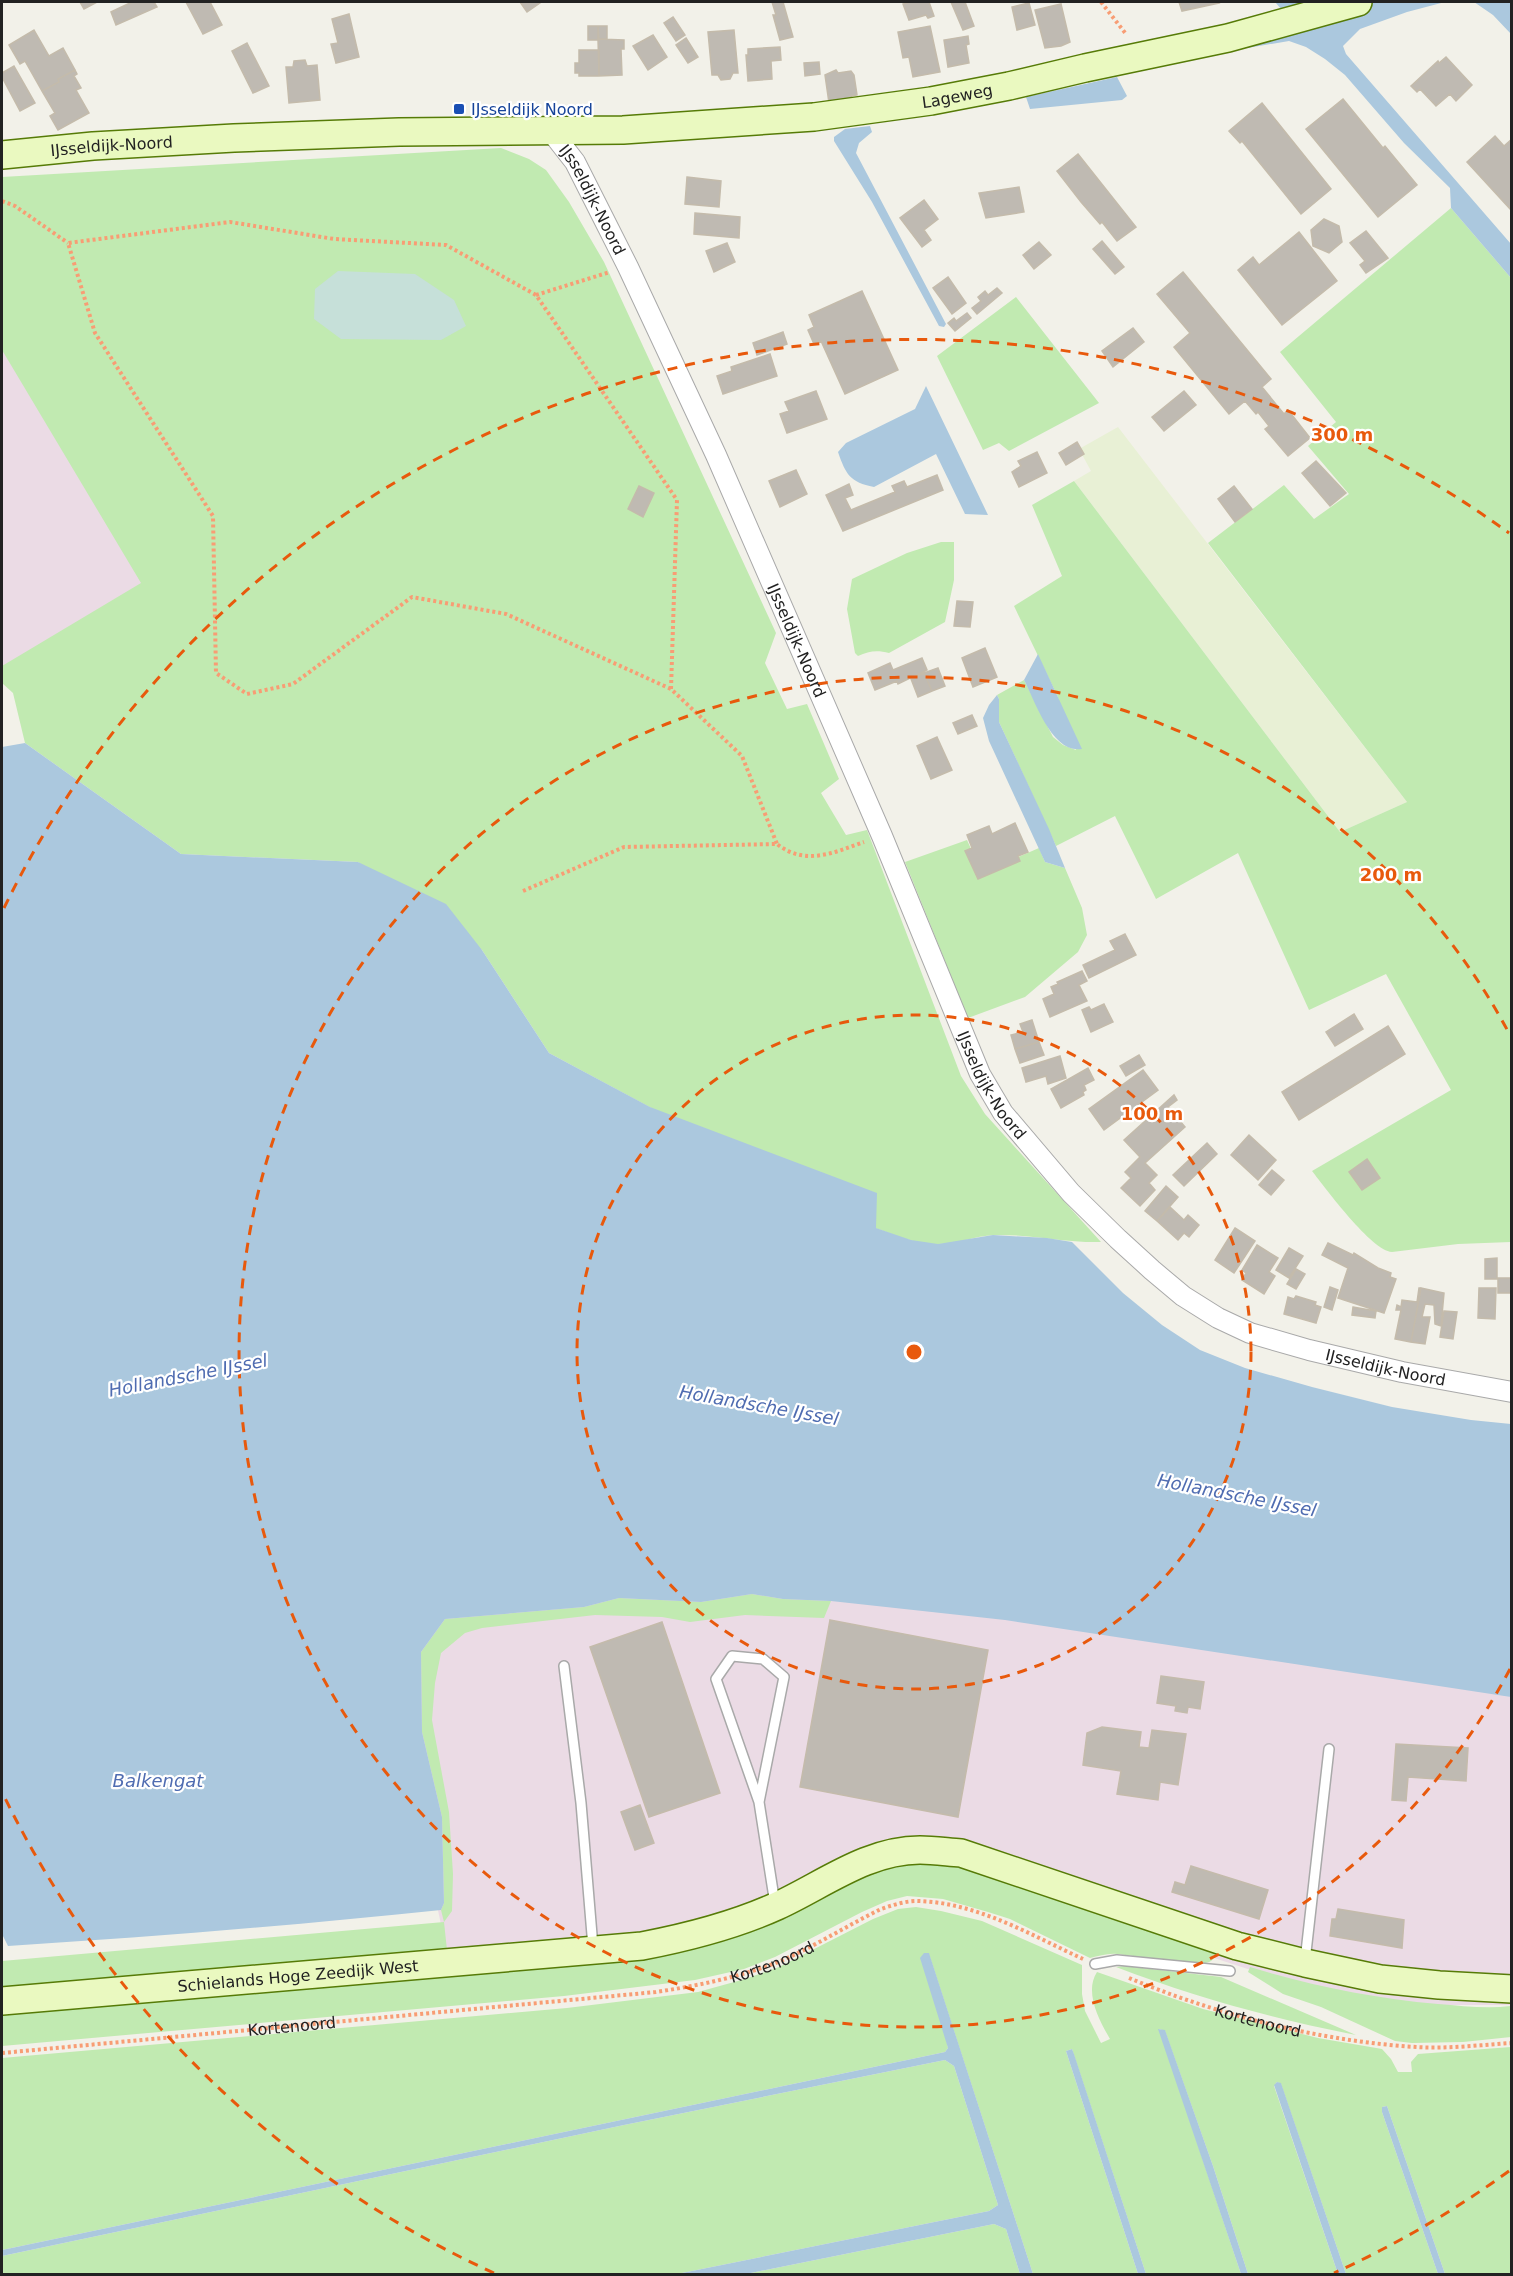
<svg xmlns="http://www.w3.org/2000/svg" width="1513" height="2276" viewBox="0 0 1513 2276" font-family="'DejaVu Sans',sans-serif">
<style>
.industrial{fill:#ebdbe5}
.farmland{fill:#e8f0d5}
.grass{fill:#c1eab1}
.wetland{fill:#c6e0d9}
.water{fill:#abc8de}
.building{fill:#bfbab2;stroke:#c4bbab;stroke-width:1.5}
.lines{fill:none;stroke-linecap:round;stroke-linejoin:round}
.lane-casing{stroke:#a9a9a9;stroke-width:12}
.street-casing{stroke:#a9a9a9;stroke-width:22}
.secondary-casing{stroke:#567b07;stroke-width:30}
.path{stroke:#f89d74;stroke-width:4;stroke-dasharray:3 3;stroke-linecap:butt}
.lane{stroke:#fff;stroke-width:9}
.street{stroke:#fff;stroke-width:20}
.secondary{stroke:#eaf9c0;stroke-width:27}
.ring{fill:none;stroke:#e8590c;stroke-width:3;stroke-dasharray:10 8}
.transit-dot{fill:#1a4fb4;stroke:#fff;stroke-width:2}
.labels{text-anchor:middle;dominant-baseline:central;stroke-width:4.5;stroke-linejoin:round;paint-order:stroke}
.street-label{font-size:16px;fill:#222;stroke:#fff}
.transit-label{font-size:16px;fill:#164399;stroke:#fff;text-anchor:start}
.water-label{font-size:18px;font-style:italic;fill:#4f6cb1;stroke:#fff}
.centre{fill:#e8590c;stroke:#fff;stroke-width:3}
.ring-label{font-size:18px;text-anchor:middle;font-weight:bold;fill:#e8590c;stroke:#fff;stroke-width:4.5;stroke-linejoin:round;paint-order:stroke}
</style>
<rect width="100%" height="100%" fill="#f2f1e9"/>
<path class="industrial" d="M2,321l155,258 -155,94z
M699,1575l812,106v324h-120l-134,-33 -318,-104 -486,113 -38,-179 -35,-196z"/>
<path class="farmland" d="M1118,427l153,199 136,176 -67,30 -266,-351 17,-10 -12,-22z"/>
<path class="grass" d="M501,148l28,11 17,11 23,32 35,60 172,371 -11,30 22,46 20,-5 32,75 -18,14 25,42 21,-5 94,246 24,38 116,128c-36,1 -71,-8 -107,-7 -19,1 -37,9 -56,9 -21,1 -43,-9 -63,-16l-326,-175 -67,-103 -124,-88 -177,-8 -156,-111 -12,-50 -11,-10v-17l139,-83 -139,-233v-173z
M1451,208l60,70v964l-53,2 -66,8c-20,-1 -66,-63 -80,-81l139,-81 -65,-116 -77,36 -71,-157 -82,46 -41,-83 -59,30 -57,-124v-23l-2,-4 27,-15 29,57 10,8 13,5 -19,-55 -43,-89 48,-30 -30,-71 42,-24 266,351 67,-30 -199,-259 76,-58 30,34 35,-25 -41,-48 28,-24 -56,-70z
M1016,297l83,106 -90,48 -10,-8 -16,7 -46,-94z
M941,542h13v38l-9,42 -56,31c-12,-3 -20,-2 -31,3l-3,-3 -8,-44 5,-30 55,-26z
M967,840l15,33 57,-25 6,14 20,6 17,40 5,27 -9,17 -53,45 -57,21 -63,-156z
M752,1594l31,5 48,2 -7,17 -79,-3 -55,7 -28,-5 -67,-2 -113,13 -17,5 -24,20 -6,30 -3,37 17,92 4,62 -1,37 -8,11 3,28 -445,41v-30l442,-39 -3,-12 3,-7 -2,-86 -20,-85 -1,-80 24,-33 139,-12 35,-9 82,4z
M919,1862l47,4 244,83 5,4c-1,4 -1,6 -4,8 -14,9 -75,-6 -94,-7 -9,-1 -18,2 -27,4l-80,-39 -22,-7 -45,-13 -36,-3 -20,5 -25,11 -87,45 -31,12 -49,11 -131,16 -562,50v-35l526,-45 321,-85 37,-15z
M916,1907l25,4 41,10 100,44v29l3,17 16,32 9,-4c-11,-19 -26,-47 -13,-67l106,37 115,29 64,11 9,10 7,13h14l-1,-10 7,-8 93,-7v227h-66l-58,-168 -5,1v5l56,162h-92l-65,-190 -4,-2 -3,4 64,188h-90l-35,-108 -48,-135 -6,-2 82,245h-95l-74,-225 -6,2 72,223h-105l-104,-320 19,94 -3,4 -943,198v-192l565,-50 131,-16 47,-13 34,-12 94,-48 25,-10z
M1125,1966l96,11 135,58c-82,-16 -162,-38 -240,-68z
M1250,1967c62,19 124,31 188,37 25,2 49,5 73,2v31l-48,5 -51,1 -17,-2 -74,-34 -38,-13 -35,-22z
M945,2060l9,6 44,139 -9,6 -312,63h-675v-18l622,-131z
M994,2224l12,5 14,45h-274z"/>
<path class="wetland" d="M338,271l77,3 39,26 12,26 -25,14 -100,-1 -27,-20 1,-30z"/>
<path class="water" d="M1275,2h22l13,18 54,-18h81l-38,10 -47,17 -17,17 3,8 165,190v34l-60,-70 -1,-20 -46,-45 -59,-68 -20,-16 -19,-12 -17,-6 -42,7 -7,-8 54,-16z
M1474,2h37v32l-18,-19z
M1117,77l10,19 -5,4 -92,9 -4,-12z
M870,126l2,6 -13,11 -3,10 90,171 -2,3 -5,-1 -67,-124 -38,-61v-4l11,-8z
M926,386l62,129 -23,-1 -29,-60 -62,33c-24,-5 -28,-12 -36,-35l8,-9 69,-34z
M1038,654l44,95c-30,5 -47,-48 -58,-69z
M997,695l2,4v23l50,107 16,39 -20,-6 -56,-121 -6,-23 6,-13z
M25,743l156,111 177,8 88,42 36,46 67,103 101,54 227,86 -1,35 35,12 27,4 55,-9 54,3 25,4 51,51 39,32 38,25 45,18 67,19 80,20 79,13 40,4v273l-506,-77 -174,-19 -48,-2 -31,-5 -51,8 -82,-4 -35,9 -139,12 -24,33 1,80 20,85 2,86 -3,7c-144,15 -288,27 -433,36l-6,-12v-1187z
M924,1953h5l104,321h-13l-14,-45 -12,-5 -248,50h-69l312,-63 9,-6 -44,-139 -9,-6 -321,65 -622,131v-6l943,-198 3,-4 -28,-90z
M1158,2029l7,1 48,136 35,108h-7z
M1072,2049l2,5 72,220h-8l-72,-223z
M1277,2082l4,1 65,191h-8l-64,-189z
M1387,2106l58,168h-7l-56,-162v-5z"/>
<path class="building" d="M80,2h17l-13,7z
M132,2h22l3,5 -41,18 -5,-13z
M186,2h24l12,23 -19,9z
M520,2h19l1,1 -13,9z
M772,2h11l10,35 -13,3 -7,-25h3z
M910,2h19l5,14 -6,2 -2,-3 -17,5 -6,-16z
M951,2h14l9,24 -11,4z
M1179,2h39l1,1 -37,8z
M1029,3l6,22 -18,5 -5,-23z
M1061,4l9,38 -9,4 -16,2 -10,-38z
M349,14l10,43 -23,6 -5,-19 7,-1 -6,-24z
M673,17l12,18 -9,6 -12,-18z
M588,26h10l1,14h-11z
M598,26h9v13h-9z
M930,26l10,46 -27,5 -4,-20 -6,1 -5,-26z
M34,30l15,26 14,-8 12,22 -17,9 1,3 -17,9 -17,-30 -5,3 -11,-19z
M734,30l4,43h-5l-3,6 -9,1 -3,-5h-6l-4,-43z
M653,35l14,22 -19,13 -15,-24z
M968,36l1,8 -3,1 3,18 -21,4 -4,-27z
M686,38l12,19 -10,6 -12,-18z
M598,39l26,1v9h-3l1,26 -23,1z
M247,43l22,43 -16,7 -21,-42z
M780,47l1,13 -10,1 1,18 -24,2 -2,-26h2v-6z
M579,50h20v26h-20v-3h-4v-10h4z
M1446,57l26,28 -16,16 -6,-7 -14,12 -16,-17 -3,3 -6,-6 27,-25 1,2z
M305,60l2,6 10,-1 3,35 -31,3 -3,-36h7l1,-6z
M819,62l1,12 -15,2 -1,-13z
M14,66l21,37 -15,8 -18,-34v-4z
M75,70l2,4 -3,2 7,12 -5,2 13,23 -31,17 -8,-14 5,-3 -13,-22 17,-9 -1,-3z
M836,70l2,3 13,-2 3,4 3,20 -6,1 1,4 -23,3 -4,-28z
M1343,99l40,49 2,-2 32,39 -39,32 -72,-88z
M1262,103l69,86 -30,25 -59,-73 -2,2 -11,-12z
M1495,136l9,10 8,-7v72l-45,-49z
M1078,154l58,73 -19,14 -15,-19 -2,2 -19,-22 -24,-31z
M687,177l34,4 -2,26 -34,-3z
M1019,187l5,25 -38,6 -7,-25z
M924,200l14,19 -14,11 7,10 -9,7 -22,-29z
M695,213l45,4 -1,21 -45,-4z
M1324,219l15,7 3,16 -13,11 -16,-7 -2,-16z
M1366,231l22,27 -22,15 -6,-8 5,-4 -15,-18z
M1299,232l38,49 -55,44 -44,-55 15,-13 6,8z
M1102,241l22,26 -9,7 -22,-25z
M1039,242l12,13 -17,14 -11,-14z
M727,243l8,19 -21,10 -8,-21z
M1183,272l88,107 -9,8 22,27 4,-4 22,28 -22,18 -23,-27 4,-3 -11,-14 -2,2 -11,-13 -16,13 -55,-67 16,-14 -33,-39z
M948,277l18,26 -14,11 -19,-26z
M997,288l5,5 -25,21 -5,-6 9,-7 -3,-4 7,-6 3,4z
M862,291l36,79 -53,24 -24,-53 -7,3 -6,-14 6,-3 -5,-12z
M967,313l4,5 -16,13 -7,-8 6,-5 2,3z
M1133,328l11,14 -31,25 -11,-16z
M783,332l4,12 -30,11 -4,-12z
M770,354l7,22 -54,18 -6,-18 15,-5 -1,-4z
M816,391l11,28 -40,14 -7,-19 9,-3 -4,-9z
M1184,391l12,14 -32,26 -12,-14z
M1077,442l7,12 -18,11 -7,-12z
M1037,452l10,21 -28,14 -7,-15 9,-6 -3,-5z
M1316,461l30,32 -16,13 -28,-33z
M796,470l11,24 -27,13 -11,-26z
M937,475l6,15 -100,41 -17,-36 23,-11 4,11 -8,3 6,12 44,-18 -3,-6 12,-5 3,6z
M639,486l15,7 -11,24 -15,-8z
M1234,486l18,23 -17,13 -17,-23z
M957,601l16,1 -3,25 -16,-1z
M985,648l12,29 -24,10 -11,-29z
M922,658l5,12 -29,14 -1,-3 -22,9 -7,-17 22,-10 3,7z
M938,668l7,18 -13,5 -8,-18z
M924,673l8,18 -14,6 -7,-18z
M972,715l5,11 -19,8 -5,-11z
M937,737l15,33 -21,9 -14,-33z
M1015,823l13,29 -10,4 2,5 -42,18 -13,-28 7,-3 -5,-13 22,-9 3,8z
M1125,934l11,21 -47,23 -6,-13 32,-15 -5,-9z
M1082,971l5,10 -8,4 8,16 -37,16 -7,-18 11,-5 -3,-7 7,-3 -1,-2z
M1104,1004l9,18 -22,10 -9,-22 7,-3 2,3z
M1354,1014l9,15 -28,17 -9,-14z
M1032,1020l7,22 -24,7 -4,-14 12,-3 -3,-8z
M1388,1026l17,28 -106,66 -17,-28z
M1039,1042l5,13 -24,8 -5,-14z
M1139,1055l6,10 -19,11 -6,-10z
M1060,1056l6,22 -18,6 -2,-8 -20,6 -4,-14z
M1088,1068l6,12 -10,5 2,5 -3,2 1,3 -23,13 -10,-19z
M1143,1070l15,20 -54,40 -15,-21z
M1174,1095l3,5 -9,7 17,20 -40,36 12,12 -8,8 6,7 -15,16 -19,-18 10,-10 -6,-6 15,-15 -16,-17z
M1249,1135l27,25 -18,20 -27,-25z
M1207,1143l10,11 -33,32 -11,-11z
M1367,1159l13,19 -18,12 -13,-18z
M1272,1170l12,10 -13,15 -12,-10z
M1166,1186l12,11 -21,24 -12,-10z
M1170,1207l14,13 4,-5 11,10 -10,12 -5,-4 -6,7 -21,-19z
M1235,1228l20,13 -21,32 -19,-13z
M1328,1243l25,12 1,-2 24,15 13,5 -1,4 6,2 -12,34 -46,-15 10,-30 -26,-13z
M1257,1245l21,13 -9,14 6,4 -11,18 -22,-14 4,-7 -4,-3z
M1289,1248l14,8 -14,22 -13,-8z
M1497,1258v21h-12v-20z
M1296,1269l9,5 -9,15 -9,-5z
M1498,1278h14v15h-14z
M1330,1287l8,3 -6,20 -8,-3z
M1419,1288h2l-10,54 -16,-3 6,-29h-5l1,-5 4,2 1,-7 15,2z
M1421,1288l23,5 -3,33 -6,-2 -1,-19 -9,-1 -3,13h8l-5,27 -14,-2z
M1479,1288h17l-1,31 -17,-1z
M1296,1296l20,6 -1,3 6,2 -5,16 -32,-9 4,-17 6,2z
M1353,1307l23,4 -1,7 -23,-3z
M1444,1311l13,1 -4,27 -13,-2z
M830,1620l158,30 -30,167 -158,-30z
M662,1622l58,171 -71,24 -59,-170z
M1161,1676l43,6 -4,27 -12,-2 -1,6 -12,-2 1,-5 -19,-3z
M1102,1727l39,5 -2,15 10,1 3,-18 34,4 -8,51 -18,-3 -2,18 -41,-6 4,-23 -38,-6 4,-32z
M1396,1744l72,4 -2,33 -58,-4 -2,24 -14,-1z
M640,1805l14,38 -19,7 -14,-38z
M1191,1866l77,24 -9,29 -87,-27 3,-10 10,3z
M1338,1909l66,11 -2,28 -72,-12 2,-17h4z"/>
<g class="lines">
<g class="lane-casing">
<path id="lane" d="M564,1666l17,137 12,144
M759,1802l25,-125 -21,-18 -31,-3 -16,23 43,123 16,102
M1305,1961l24,-212
M1095,1964l22,-4 113,11"/>
</g>
<g class="street-casing">
<g id="street">
<path id="s3" d="M550,130l25,32 53,105 88,188 166,381 98,238 23,39 68,80 47,46 34,31 31,26 35,22 32,15 59,17 93,22 110,20"/>
</g>
</g>
<g class="secondary-casing">
<g id="secondary">
<path id="s4" d="M2,155l91,-9 141,-8 165,-6 224,-2 191,-13 117,-16 78,-15 76,-18 143,-30 130,-36"/>
<path id="s5" d="M2,2001l640,-55c47,-9 91,-20 135,-40 46,-21 90,-56 143,-56 13,0 27,2 41,3l276,93 68,17 75,16 59,6 73,4"/>
</g>
</g>
<g class="path">
<path d="M1101,2l25,32"/>
<path d="M2,201l13,5 53,37"/>
<path d="M536,295l74,-23"/>
<path d="M671,689l6,-189 -141,-205 -90,-50 -112,-6 -104,-17 -162,21 27,90 118,183 3,157 31,21 46,-10 119,-87 94,17 165,75 71,67 35,88"/>
<path d="M523,891l101,-44 153,-3c28,22 56,9 87,-2"/>
<path id="s1" d="M1129,1978c89,37 190,63 287,69 31,2 64,-2 96,-4"/>
<path id="s2" d="M2,2053l654,-61c40,-6 79,-14 117,-28 36,-14 73,-38 108,-55 12,-4 24,-8 36,-8 59,1 114,34 166,58"/>
</g>
<use href="#lane" class="lane"/>
<use href="#street" class="street"/>
<use href="#secondary" class="secondary"/>
</g>
<g class="ring">
<circle cx="914" cy="1352" r="337"/>
<path d="M1510 1669A675 675 0 1 1 1510 1035"/>
<path d="M1509 2171A1012 1012 0 0 1 1334 2273M494 2273A1012 1012 0 0 1 4 1796M4 908A1012 1012 0 0 1 1509 533"/>
</g>
<rect class="transit-dot" x="453" y="103" width="12" height="12" rx="3"/>
<g class="labels">
<g class="street-label">
<text stroke="none"><textPath href="#s4" startOffset="958">Lageweg</textPath></text>
<text stroke="none"><textPath href="#s4" startOffset="110">IJsseldijk-Noord</textPath></text>
<text stroke="none"><textPath href="#s3" startOffset="82">IJsseldijk-Noord</textPath></text>
<text stroke="none"><textPath href="#s3" startOffset="568">IJsseldijk-Noord</textPath></text>
<text stroke="none"><textPath href="#s3" startOffset="1054">IJsseldijk-Noord</textPath></text>
<text stroke="none"><textPath href="#s3" startOffset="1558">IJsseldijk-Noord</textPath></text>
<text stroke="none"><textPath href="#s2" startOffset="777">Kortenoord</textPath></text>
<text stroke="none"><textPath href="#s5" startOffset="297">Schielands Hoge Zeedijk West</textPath></text>
<text stroke="none"><textPath href="#s1" startOffset="136">Kortenoord</textPath></text>
<text stroke="none"><textPath href="#s2" startOffset="291">Kortenoord</textPath></text>
</g>
<g class="transit-label">
<text x="471" y="109">IJsseldijk Noord</text>
</g>
<g class="water-label">
<text transform="translate(188 1375) rotate(-11)">Hollandsche IJssel</text>
<text transform="translate(759 1405) rotate(10)">Hollandsche IJssel</text>
<text transform="translate(1237 1495) rotate(11)">Hollandsche IJssel</text>
<text x="158" y="1780">Balkengat</text>
</g>
</g>
<circle cx="914" cy="1352" r="9" class="centre"/>
<g class="ring-label">
<text x="1342" y="441">300 m</text>
<text x="1391" y="881">200 m</text>
<text x="1152" y="1120">100 m</text>
</g>
<rect width="1513" height="2276" fill="none" stroke="#222222" stroke-width="6"/>
</svg>
